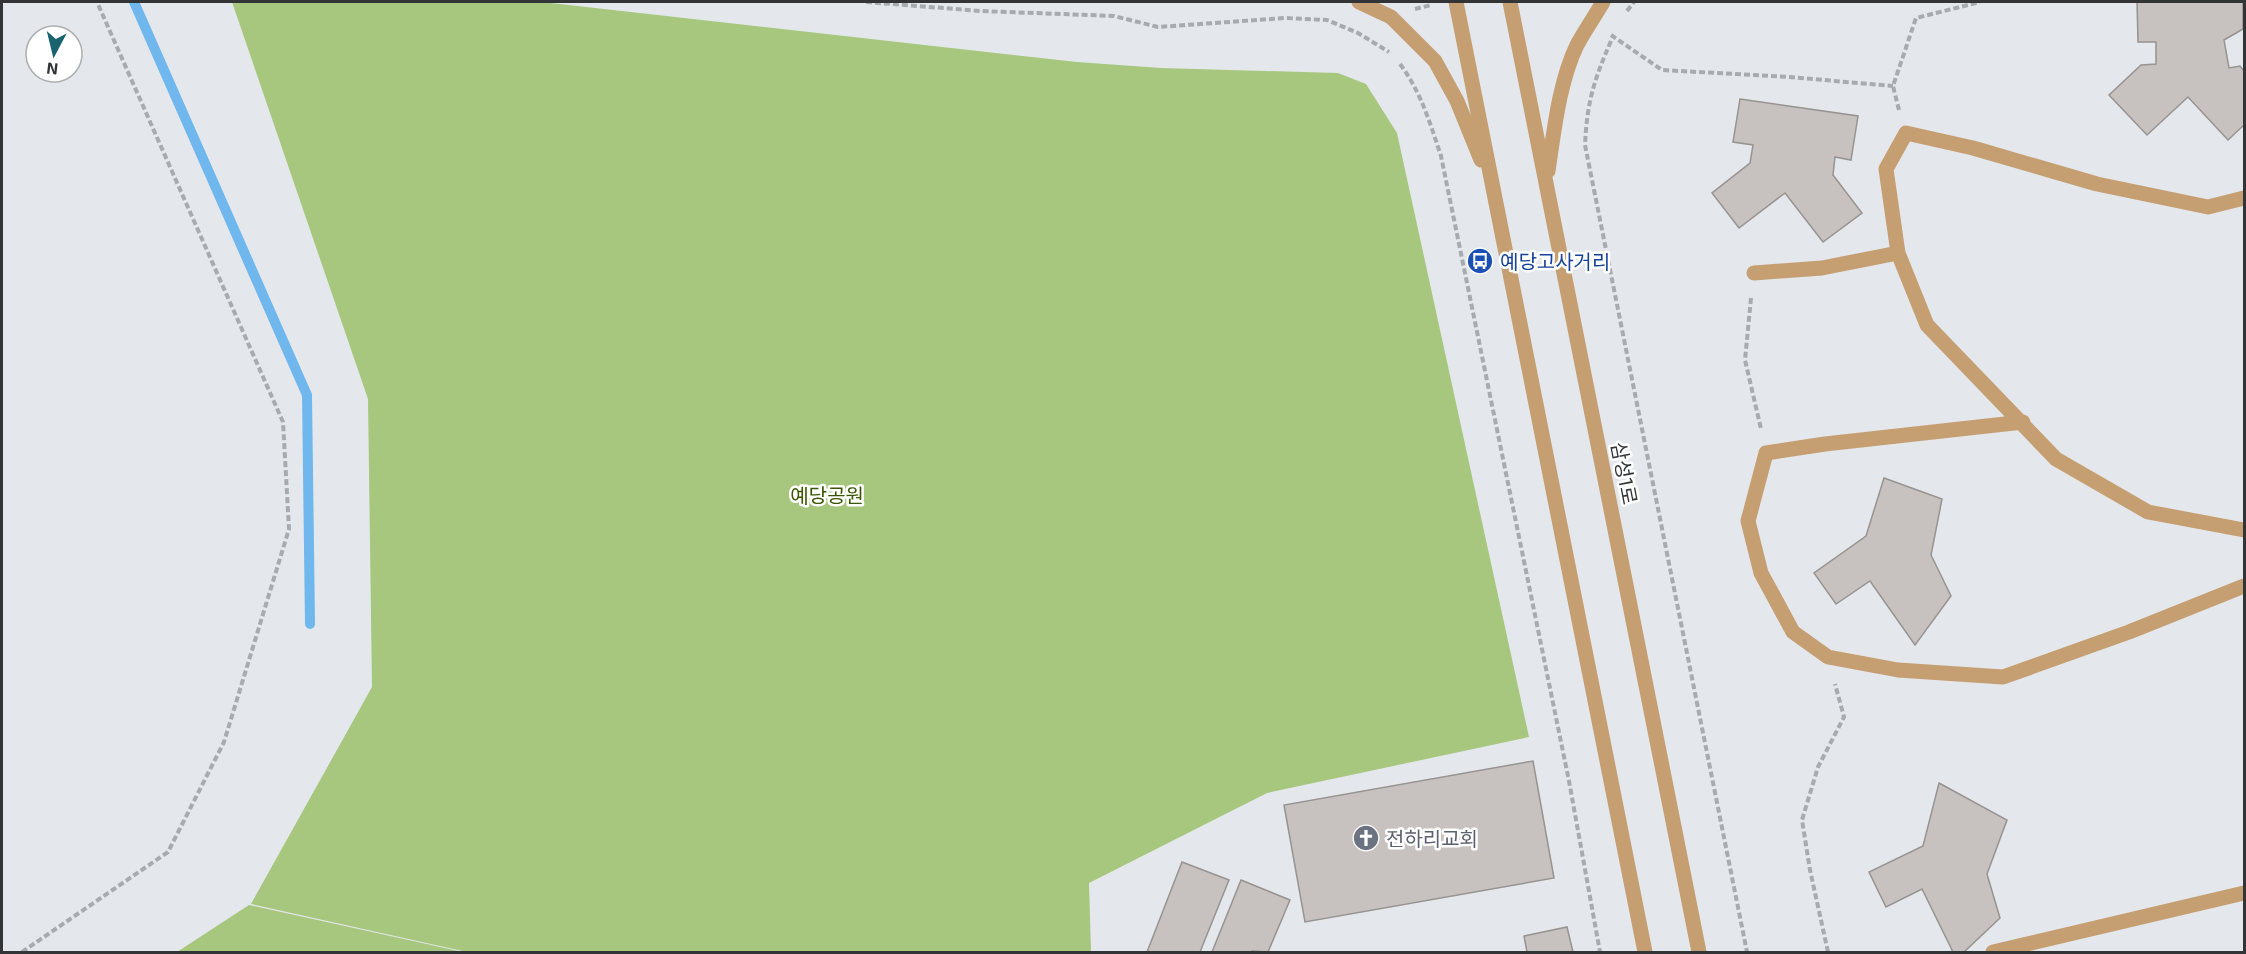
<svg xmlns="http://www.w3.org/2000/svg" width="2246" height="954" viewBox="0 0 2246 954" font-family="'Exo 2','Noto Sans KR',sans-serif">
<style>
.green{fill:#a7c67e}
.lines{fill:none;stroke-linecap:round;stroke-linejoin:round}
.stream{stroke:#6fb7ed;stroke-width:10}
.building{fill:#c7c2bf;stroke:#979390;stroke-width:1.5}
.path{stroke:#a7aaae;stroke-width:4;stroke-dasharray:6 3;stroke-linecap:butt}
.minor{stroke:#c59f72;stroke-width:15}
.labels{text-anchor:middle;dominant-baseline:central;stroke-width:5;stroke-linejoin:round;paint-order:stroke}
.transit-label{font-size:20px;fill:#164399;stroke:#fff;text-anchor:start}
.street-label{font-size:20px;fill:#333436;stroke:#fff}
.park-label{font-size:20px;fill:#3a5600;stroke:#fff}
.worship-label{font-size:20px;fill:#5b616d;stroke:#fff;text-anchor:start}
</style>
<rect width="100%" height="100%" fill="#e4e8ec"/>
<path class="green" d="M232,2h310l535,60 84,6 177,5 28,11 31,49 132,604 -262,56 -178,90 2,69h-624l-216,-48 121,-217 -4,-288z
M249,905l214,47h-286z"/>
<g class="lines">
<path class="stream" d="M134,2l173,393 3,229"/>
</g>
<path class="building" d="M2137,2h106v27l-19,11 5,28 11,-2 4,5v54l-16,15 -40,-43 -41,38 -38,-40 32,-30 15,-1v-22h-18z
M1740,99l118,17 -7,44 -16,-3 -2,18 29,38 -39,29 -38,-49 -46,35 -27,-35 38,-30 3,-18 -20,-3z
M1884,478l58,21 -11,56 20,41 -36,49 -45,-64 -34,23 -22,-31 52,-37z
M1533,761l21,117 -249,44 -21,-117z
M1939,783l68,37 -20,54 13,44 -36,34h-11l-31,-63 -36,18 -17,-35 54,-26z
M1182,862l47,18 -29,72h-53z
M1241,880l49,20 -22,52 -16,-1v1h-40z
M1567,927l6,25h-46l-3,-16z"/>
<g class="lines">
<path class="path" d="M866,2l115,9 133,5 44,11 127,-9 42,2 31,13 31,19
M1415,9l16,-4
M1627,11l7,-9
M1611,35l51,35 127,7 104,9
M1611,41c-17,39 -24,61 -26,104l162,807
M1400,64c21,28 30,59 41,92l128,625 31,171
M1899,110l-6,-24 23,-68 64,-16
M1751,298l-6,62 16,69
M22,952l146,-100 56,-110 65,-213 -6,-107 -186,-420
M1828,952l-18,-82 -8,-50 16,-53 26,-50 -9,-33"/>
<path class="minor" d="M1359,2l32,15 44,44 22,40 24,59
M1456,2l189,950
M1510,2l189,950
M1548,171c6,-39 11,-89 29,-126 8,-15 18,-29 26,-43
M1898,253l29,72 129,134 92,53 96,18
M1754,273l68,-5 76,-15 -12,-84 20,-36 67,15 124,36 111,23 36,-9
M2023,422l-198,22 -59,9 -18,68 13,52 32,59 35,25 70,13 105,7 126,-45 115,-46
M1993,952l251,-59"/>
</g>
<defs>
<g id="bus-disc" transform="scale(1.35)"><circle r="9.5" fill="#1a4fb4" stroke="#fff"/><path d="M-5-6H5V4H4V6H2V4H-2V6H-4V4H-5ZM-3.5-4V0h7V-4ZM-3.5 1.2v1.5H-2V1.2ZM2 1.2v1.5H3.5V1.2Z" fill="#fff"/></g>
<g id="church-disc" transform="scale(1.35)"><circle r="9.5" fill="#6b7280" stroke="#fff"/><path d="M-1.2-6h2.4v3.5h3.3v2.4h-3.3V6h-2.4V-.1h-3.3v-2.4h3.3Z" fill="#fff"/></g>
</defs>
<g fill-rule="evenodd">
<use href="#bus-disc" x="1480" y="261"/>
<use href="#church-disc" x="1366" y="838"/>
</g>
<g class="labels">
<g class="transit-label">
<text x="1500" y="261">예당고사거리</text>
</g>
<g class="street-label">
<text transform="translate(1625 473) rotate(79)">삼성1로</text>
</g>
<g class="park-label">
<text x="827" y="495">예당공원</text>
</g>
<g class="worship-label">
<text x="1386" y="838">전하리교회</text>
</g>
</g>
<rect width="2246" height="954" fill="none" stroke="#333436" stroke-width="6"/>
<g transform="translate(54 54) rotate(187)"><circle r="28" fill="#ffffff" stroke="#adaeaf" stroke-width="1.5"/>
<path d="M0-4.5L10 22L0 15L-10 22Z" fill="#196270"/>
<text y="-9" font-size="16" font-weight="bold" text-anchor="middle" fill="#333436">N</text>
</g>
</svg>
